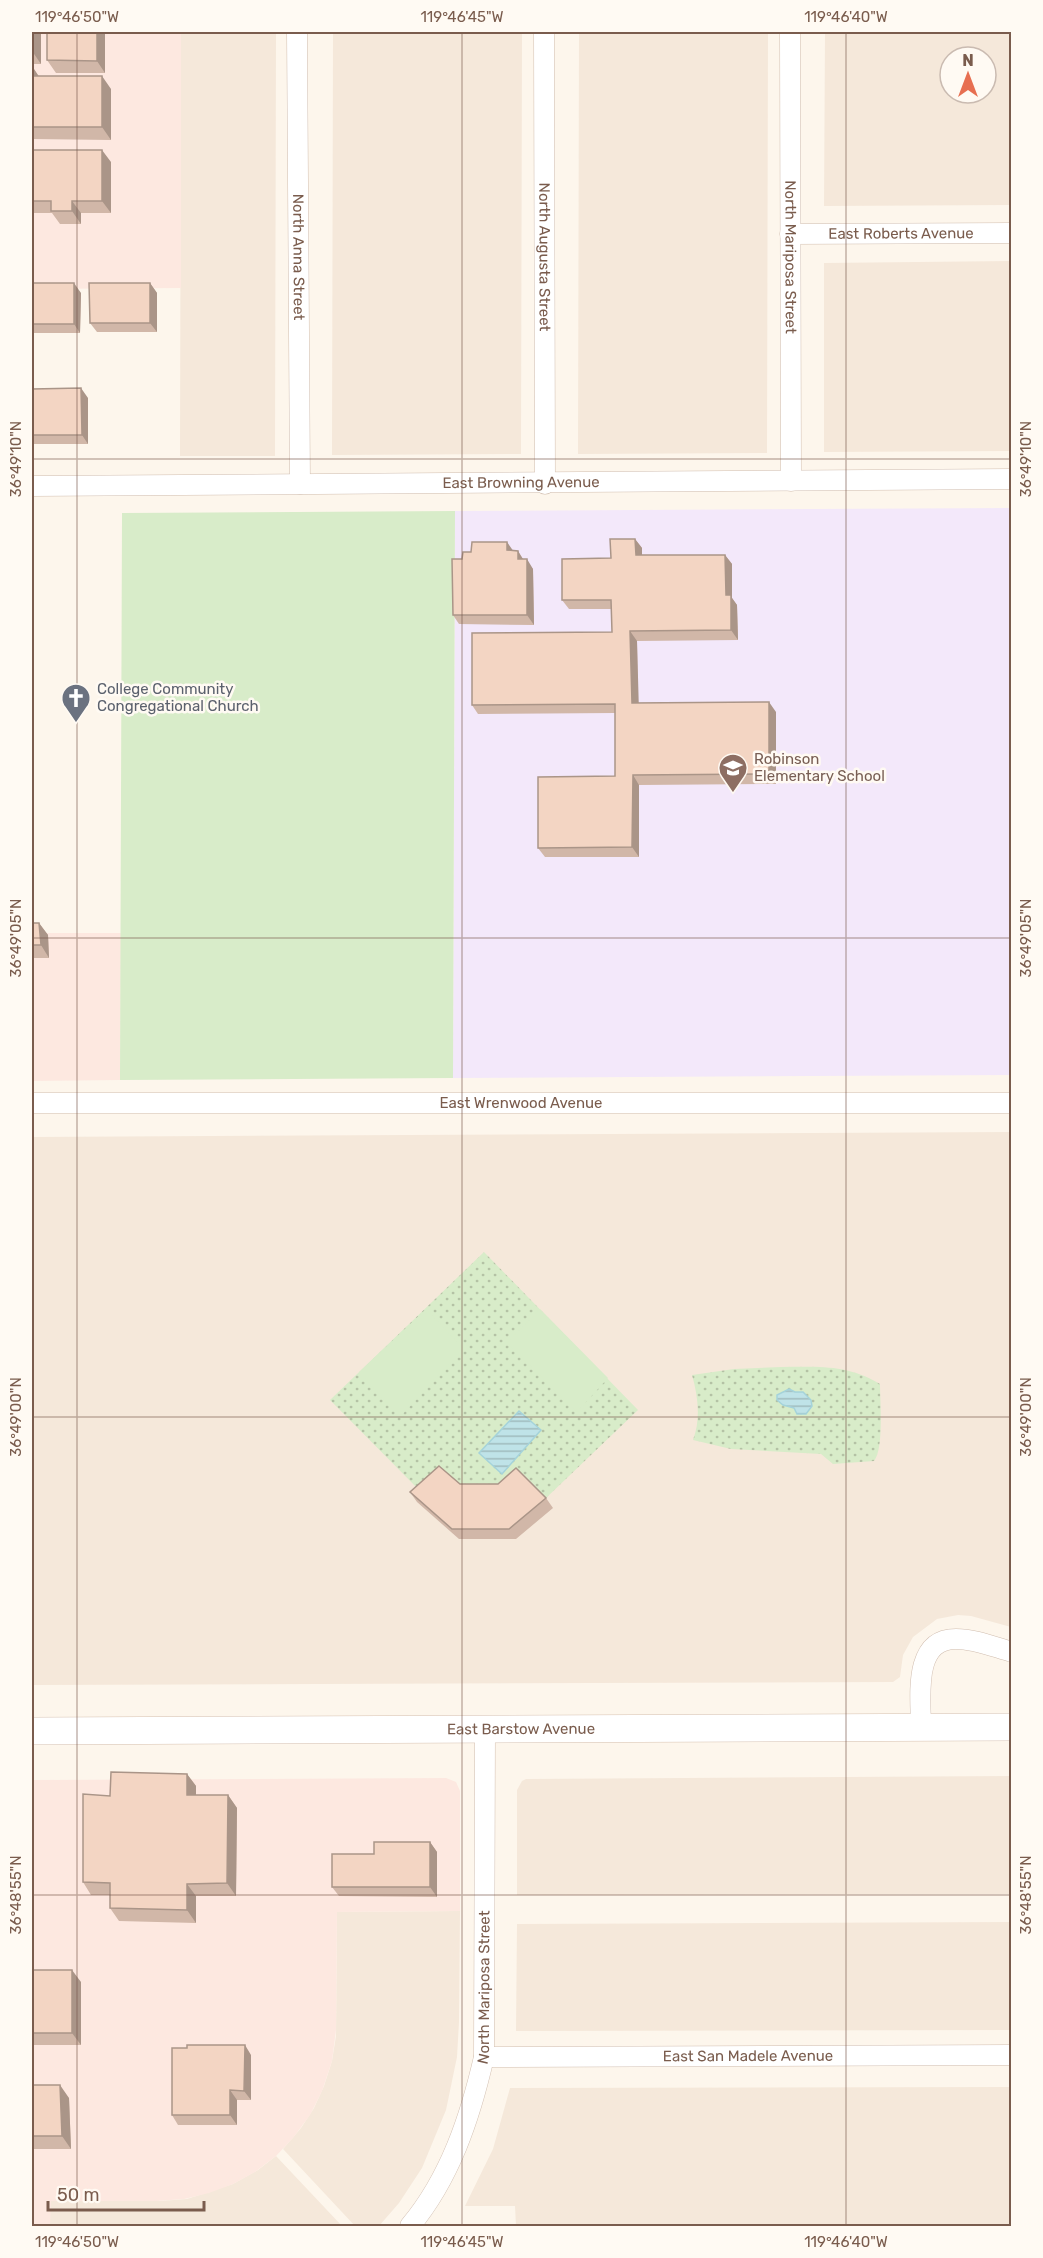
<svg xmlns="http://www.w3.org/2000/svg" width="1043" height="2258" viewBox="0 0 1043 2258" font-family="Rubik,sans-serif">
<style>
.residential{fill:#f5e8da;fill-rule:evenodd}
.commercial{fill:#fde8e0}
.education{fill:#f3e8fa}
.grass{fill:url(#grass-dots)}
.park{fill:#d8ecc9}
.water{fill:url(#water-rules);stroke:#a5d3da;stroke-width:1.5}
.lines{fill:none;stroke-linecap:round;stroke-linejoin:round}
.street-casing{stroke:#d1beb0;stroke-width:21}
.secondary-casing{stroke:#d6c0b0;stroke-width:28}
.street{stroke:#fff;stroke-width:20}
.secondary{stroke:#fff;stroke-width:27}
.wall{fill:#d1b7a8}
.shaded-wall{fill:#aa9588}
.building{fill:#f3d5c3;stroke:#aa9588;stroke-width:1.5}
.ticks{fill:none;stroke:#7a5c4d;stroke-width:1.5;stroke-opacity:0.45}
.labels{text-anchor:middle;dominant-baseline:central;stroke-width:5;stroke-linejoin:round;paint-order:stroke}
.street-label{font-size:15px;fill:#7a5c4d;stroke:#fffaf3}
.worship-label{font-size:15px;fill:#5b616d;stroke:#fffaf3;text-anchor:start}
.education-label{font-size:15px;fill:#785e54;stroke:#fffaf3;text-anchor:start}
.neatline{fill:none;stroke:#7a5c4d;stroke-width:2}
.ticks-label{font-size:15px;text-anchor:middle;fill:#7a5c4d}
</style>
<defs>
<pattern id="grass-dots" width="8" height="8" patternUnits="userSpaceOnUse" patternTransform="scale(1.5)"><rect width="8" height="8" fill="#d8ecc9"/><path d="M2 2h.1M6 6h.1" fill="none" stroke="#b4c2a5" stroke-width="1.8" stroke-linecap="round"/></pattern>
<pattern id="water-rules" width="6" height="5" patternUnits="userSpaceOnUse" patternTransform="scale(1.5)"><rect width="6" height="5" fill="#bfe3e8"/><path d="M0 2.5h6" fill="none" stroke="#a0bbbe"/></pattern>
</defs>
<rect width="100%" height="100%" fill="#fdf6ec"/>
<path class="residential" d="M181,32h95l-1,424h-95z
M333,32h189l-1,422 -189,1z
M579,32h189l-1,421 -189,1z
M825,32h186v173l-187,1zM950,57h36v36h-36z
M1011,261v190l-187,1v-189z
M1011,1132v495l-40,-11 -13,-1 -21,4 -24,18 -10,18 -3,22 -7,5 -861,3v-548z
M1011,1776v118l-494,1v-105l5,-9 4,-2z
M460,1911l-1,111 -2,35 -11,53 -24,58 -23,35 -20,23h-24l-72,-77 18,-21 13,-20 10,-22 8,-25 4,-25 1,-124z
M1011,1922v108l-495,1 1,-107z
M1011,2087v139h-495l-1,-20h-50l28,-57 17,-61z
M276,2156l66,70h-292v-25h110l27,-2 46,-15 25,-14z"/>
<path class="commercial" d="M32,32h149v256l-149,1z
M32,933h89l-1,147 -88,1z
M446,1778l10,4 4,9v120l-123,1 -1,118 -4,31 -10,30 -12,24 -17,23 -17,18 -21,16 -22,12 -24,9 -25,6 -27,2h-106l-1,25h-18v-446z"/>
<path class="education" d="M1011,508v567l-558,3 2,-567z"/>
<path class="grass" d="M484,1252l154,158 -92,88 -23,-24 -19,17 -82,2 -92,-93z
M781,1367c37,0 65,-3 99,17 0,16 4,66 -6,77l-41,3 -12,-10 -90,-5 -38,-9c8,-21 5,-44 -1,-65l42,-6z"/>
<path class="park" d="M455,511l-2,567 -333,2 2,-567z
M426,1309l37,39 -63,69 -41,-45z
M540,1309l68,69 -31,34 -70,-69z"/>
<path class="water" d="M789,1389l6,3h8l8,8 1,6 -6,8h-9l-3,-6 -11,-3 -6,-5v-5z
M519,1411l22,19 -39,44 -23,-21z"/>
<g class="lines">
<g class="street-casing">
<g id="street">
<path id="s1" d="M297,32l3,452"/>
<path id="s2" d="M544,32l1,452"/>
<path id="s3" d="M790,32l1,449"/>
<path id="s4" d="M790,234l222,-1"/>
<path id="s5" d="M32,486l980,-7"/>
<path id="s6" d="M32,1103h980"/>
<path d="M921,1728c0,-30 -9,-89 35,-89 19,0 38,8 56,13"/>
<path id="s7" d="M484,2057l528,-2"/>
<path id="s8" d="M410,2226c40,-48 60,-108 74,-169l1,-328"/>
</g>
</g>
<g class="secondary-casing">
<g id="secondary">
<path id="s9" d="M32,1731l980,-4"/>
</g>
</g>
<use href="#street" class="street"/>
<use href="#secondary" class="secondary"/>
</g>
<path class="wall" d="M32,32h9v32h-9z
M47,32h58v41h-49l-9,-13z
M32,66l6,10 73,13v51l-79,-1z
M32,150l79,12v51h-30v11h-21l-8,-11h-20z
M32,283l49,10 -1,40h-48z
M150,283l7,10v39h-60l-7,-9z
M32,389l56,9v46h-56z
M635,539l7,9v7h83l7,9v34l5,7 1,35 -101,1 1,62 138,9v72l-137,1v72h-94l-7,-9 77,-72v-63l-137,1 -6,-9 140,-73v-23h-43l-7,-9z
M518,551l5,8 10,10 1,56 -75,-1 -6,-9 18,-63z
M32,923h7l9,12 1,23h-17z
M460,1484l86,14 7,10 -37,31h-57l-42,-37 -7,-10z
M187,1774l9,12v9h32l9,13 -1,88h-40v27l-77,-2 -9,-13v-13h-19l-8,-13 27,-86z
M430,1842l7,10v45l-98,-1 -7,-9 42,-33z
M32,1970l49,12v63h-49z
M251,2055v45h-14v25h-59l-6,-10z
M32,2085l37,13 2,51h-39z"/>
<path class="shaded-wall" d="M32,32h9v32l-9,-13z
M97,32h8v41l-8,-12z
M32,66l8,12 -8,-2z
M102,76l9,13v51l-9,-13z
M102,150l9,12v51l-9,-12z
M72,201l9,12v11l-9,-13z
M74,283l7,10 -1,40 -6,-9z
M150,283l7,10v39l-7,-9z
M81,388l7,10v46l-6,-9z
M635,539l7,9v17l-6,-10z
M507,542l7,10 -7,-2z
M518,551l6,10 -6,-2z
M725,555l7,9v34l5,7 1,35 -7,-10 -5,-35z
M527,559l6,10 1,56 -7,-10z
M630,631l7,10 2,72 -7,-10z
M769,702l7,10v72l-7,-10z
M633,775l6,10v72l-7,-10z
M39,923l9,12 1,23 -8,-13z
M187,1774l9,12v21l-9,-12z
M228,1795l9,13 -1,88 -9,-13z
M430,1842l7,10v45l-7,-10z
M187,1884l9,12v27l-9,-13z
M72,1970l9,12v63l-9,-12z
M245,2045l6,10v45l-7,-9z
M60,2085l9,13 2,51 -9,-13z
M230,2090l7,10v25l-7,-10z"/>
<path class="building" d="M47,32h50v29l-50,-1z
M32,76h70v51h-70z
M32,150h70v51h-30v10h-21v-10h-19z
M32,283h42v41h-42z
M89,283h61v40h-60z
M81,388l1,47h-50v-46z
M610,539h25l1,16h89l1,40h5v35l-101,1 2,72 137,-1v72l-136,1 -1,72 -94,1v-71l77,-1v-72l-143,1v-72l140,-1 -1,-32h-49v-41l49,-1z
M472,542h35v8l11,1v8h9v56h-74l-1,-56h10l1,-7h8z
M32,923h7l2,22h-9z
M439,1466l21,18h38l18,-16 30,30 -37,31h-57l-42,-37z
M111,1772l76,2v21h41l-1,88 -40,1v26l-77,-2v-25l-27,-1v-88l27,2z
M374,1842h56v45h-98v-33h42z
M32,1970h40v63h-40z
M187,2045h58l-1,46 -14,-1v25h-58v-67h15z
M32,2085h28l2,51h-30z"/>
<path class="ticks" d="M77,32v2194M462,32v2194M846,32v2194M32,459h980M32,938h980M32,1417h980M32,1895h980"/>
<defs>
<g id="church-pin" transform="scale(1.5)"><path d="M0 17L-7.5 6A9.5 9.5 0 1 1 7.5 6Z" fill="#6b7280" stroke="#fffaf3"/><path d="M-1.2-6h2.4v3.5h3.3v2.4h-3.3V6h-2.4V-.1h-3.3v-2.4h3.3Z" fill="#fff"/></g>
<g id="school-pin" transform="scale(1.5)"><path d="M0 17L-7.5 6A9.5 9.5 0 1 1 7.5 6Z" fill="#8d6e63" stroke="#fffaf3"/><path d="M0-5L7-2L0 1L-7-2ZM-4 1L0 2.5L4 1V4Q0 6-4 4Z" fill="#fff"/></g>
</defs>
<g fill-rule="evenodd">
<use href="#church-pin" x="76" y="698"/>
<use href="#school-pin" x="733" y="768"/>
</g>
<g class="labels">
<g class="street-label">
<text stroke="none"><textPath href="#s4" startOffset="111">East Roberts Avenue</textPath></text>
<text stroke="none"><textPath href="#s3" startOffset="225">North Mariposa Street</textPath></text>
<text stroke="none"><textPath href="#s1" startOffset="225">North Anna Street</textPath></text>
<text stroke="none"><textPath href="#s2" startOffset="225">North Augusta Street</textPath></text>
<text stroke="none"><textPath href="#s5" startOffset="489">East Browning Avenue</textPath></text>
<text stroke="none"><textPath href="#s6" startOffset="489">East Wrenwood Avenue</textPath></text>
<text stroke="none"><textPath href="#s9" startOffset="489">East Barstow Avenue</textPath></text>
<text stroke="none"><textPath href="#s8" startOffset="256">North Mariposa Street</textPath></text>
<text stroke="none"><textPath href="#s7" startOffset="264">East San Madele Avenue</textPath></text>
</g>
<g class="worship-label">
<text x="97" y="689">College Community<tspan x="97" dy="17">Congregational Church</tspan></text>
</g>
<g class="education-label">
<text x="754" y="759">Robinson<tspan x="754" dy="17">Elementary School</tspan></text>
</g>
</g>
<rect width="1043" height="2258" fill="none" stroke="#fffaf3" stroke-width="66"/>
<g transform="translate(968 75)"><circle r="28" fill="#fffaf3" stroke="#cabbb1" stroke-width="1.5"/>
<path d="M0-4.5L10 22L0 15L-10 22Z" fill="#e76f51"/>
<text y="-9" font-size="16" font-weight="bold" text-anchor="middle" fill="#7a5c4d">N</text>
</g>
<path d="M48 2201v9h156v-9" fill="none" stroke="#7a5c4d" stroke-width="3"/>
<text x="57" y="2201" font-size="18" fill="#7a5c4d" stroke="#fffaf3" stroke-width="4.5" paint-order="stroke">50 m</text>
<rect x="33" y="33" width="977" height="2192" class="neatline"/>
<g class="ticks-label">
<text x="77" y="22">119°46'50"W</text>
<text x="462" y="22">119°46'45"W</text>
<text x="846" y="22">119°46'40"W</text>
<text transform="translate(16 459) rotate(-90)" y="5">36°49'10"N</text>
<text transform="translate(1026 459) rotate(-90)" y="5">36°49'10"N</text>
<text transform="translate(16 938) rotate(-90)" y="5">36°49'05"N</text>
<text transform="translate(1026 938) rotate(-90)" y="5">36°49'05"N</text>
<text transform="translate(16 1417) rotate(-90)" y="5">36°49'00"N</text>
<text transform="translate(1026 1417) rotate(-90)" y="5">36°49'00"N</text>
<text transform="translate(16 1895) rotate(-90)" y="5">36°48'55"N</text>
<text transform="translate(1026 1895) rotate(-90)" y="5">36°48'55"N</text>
<text x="77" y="2247">119°46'50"W</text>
<text x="462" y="2247">119°46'45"W</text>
<text x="846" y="2247">119°46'40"W</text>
</g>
</svg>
